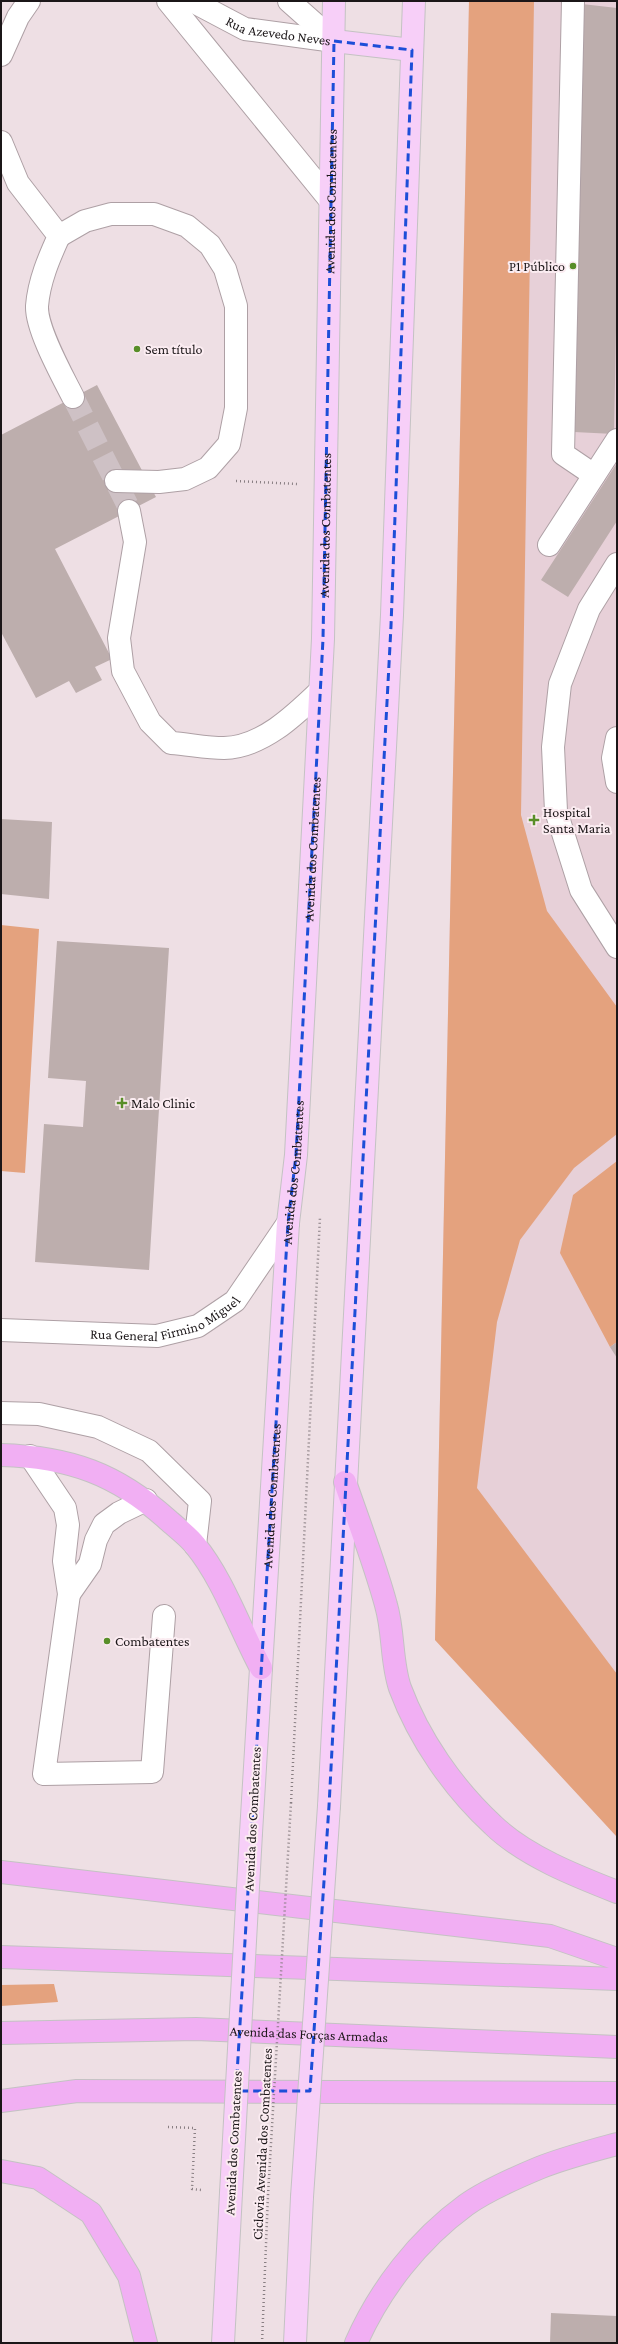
<svg xmlns="http://www.w3.org/2000/svg" width="618" height="2344" viewBox="0 0 618 2344" font-family="'Crimson Pro',serif">
<style>
.built{fill:#e7d0d8}
.green{fill:#e4a27e}
.building{fill:#bdaead}
.lines{fill:none;stroke-linecap:round;stroke-linejoin:round}
.minor-tunnel{stroke:#cec1c5;stroke-width:22;stroke-dasharray:22 11;stroke-linecap:butt}
.minor-casing{stroke:#aea0a5;stroke-width:24}
.major-casing{stroke:#c4c2c3;stroke-width:24}
.highway-casing{stroke:#c4c2c3;stroke-width:24}
.path{stroke:#887e82;stroke-width:2.5;stroke-dasharray:1 3;stroke-linecap:butt}
.minor{stroke:#fff;stroke-width:22}
.major{stroke:#f7cff8;stroke-width:22}
.highway{stroke:#f1aff3;stroke-width:22}
.major-bridge-casing{stroke:#c4c2c3;stroke-width:24;stroke-linecap:butt}
.path-bridge{stroke:#887e82;stroke-width:2.5;stroke-dasharray:1 3;stroke-linecap:butt}
.major-bridge{stroke:#f7cff8;stroke-width:22}
.marked{fill:none;stroke:#1d4ed8;stroke-width:3;stroke-dasharray:8 5;stroke-linejoin:round}
.poi-dot{fill:#588e28;stroke:#fbecf1;stroke-width:1.5}
.labels{text-anchor:middle;dominant-baseline:central;stroke-width:4;stroke-linejoin:round;paint-order:stroke}
.street-label{font-size:14px;fill:#1b1618;stroke:#fbecf1}
.poi-label{font-size:14px;fill:#1b1618;stroke:#fbecf1;text-anchor:start}
</style>
<rect width="100%" height="100%" fill="#eedfe4"/>
<path class="built" d="M469,1h148v1836l-182,-197z"/>
<path class="green" d="M469,1h65l-13,814 26,96 70,96v127l-43,34 -54,72 -23,82 -20,166 140,186v163l-182,-197z
M1,925l38,4 -14,244 -24,-2z
M617,1161v181l-7,5 -50,-94 13,-58z
M54,1984l4,18 -57,4v-21z"/>
<path class="building" d="M582,4l35,4v270l-3,156 -40,-2z
M97,385l59,112 -101,52 57,110 -17,8 7,13 -26,13 -7,-12 -33,17 -35,-66v-197z
M617,463v58l-49,76 -27,-17z
M1,819l51,3 -3,77 -48,-5z
M57,941l112,7 -20,322 -114,-8 9,-138 39,3 3,-46 -38,-3z
M617,1342v16l-7,-11z
M551,2313l66,3v27h-67z"/>
<g class="lines">
<path class="minor-tunnel" d="M73,397l55,109 1,5"/>
<g class="minor-casing">
<g id="minor">
<path d="M168,1l162,199"/>
<path id="s1" d="M192,1l53,28 89,12"/>
<path d="M289,1l45,40"/>
<path d="M573,1l-10,453 31,21"/>
<path d="M1,55l17,-38 11,-16"/>
<path d="M1,142l17,41 41,53c-10,22 -20,45 -22,70 -1,23 26,71 36,91"/>
<path d="M59,236l26,-15 26,-7h43l33,12 23,19 15,24 11,37v102l-7,36 -21,24 -23,11 -26,3 -43,-1"/>
<path d="M129,511l6,31 -16,96 4,33 27,51 21,21c17,1 35,5 53,5 38,-1 70,-32 96,-57"/>
<path d="M549,545l68,-105"/>
<path d="M617,564l-28,45 -29,75 -7,63 3,64 25,79 36,57"/>
<path d="M617,738l-4,20 4,24"/>
<path id="s2" d="M1,1330l156,6 41,-10 37,-25 53,-78"/>
<path d="M1,1413l38,1 59,13 51,24 51,50 -5,44"/>
<path d="M30,1456l35,52 3,17 -4,36 5,33 -25,180 108,-2 12,-156"/>
<path d="M69,1594l21,-30 6,-24 8,-16 15,-11 27,-13"/>
</g>
</g>
<g class="major-casing">
<g id="major">
<path d="M334,41l78,9"/>
<path d="M329,1806l63,-1191 22,-614"/>
<path id="s3" d="M251,1833l37,-610 8,-68 27,-516 11,-638"/>
<path d="M223,2343l8,-150"/>
<path d="M295,2343l7,-146"/>
</g>
</g>
<g class="highway-casing">
<g id="highway">
<path d="M1,1455c69,2 116,19 167,65 9,8 20,16 27,25 28,34 45,84 66,123"/>
<path d="M345,1482c14,41 30,82 41,123 8,27 5,57 14,83 19,51 53,100 93,137 32,31 83,51 124,67"/>
<path d="M1,1872l549,64 67,23"/>
<path d="M1,1957l616,22"/>
<path id="s4" d="M1,2033l195,-4 421,18"/>
<path d="M1,2101l76,-10 540,2"/>
<path d="M1,2171l37,7 53,35 38,63 17,67"/>
<path d="M356,2343c24,-54 62,-103 110,-138 21,-15 49,-27 73,-37 25,-10 52,-17 78,-24"/>
</g>
</g>
<path class="path" d="M236,481l61,3
M291,1803l29,-586
M168,2127l27,1 -3,61 10,1
M262,2343l6,-148"/>
<use href="#minor" class="minor"/>
<use href="#major" class="major"/>
<use href="#highway" class="highway"/>
<g class="major-bridge-casing">
<path id="major-bridge" d="M231,2193l20,-360
M302,2197l27,-391"/>
</g>
<path class="path-bridge" d="M268,2195l23,-392"/>
<use href="#major-bridge" class="major-bridge"/>
</g>
<path class="marked" d="M334,41l78,9 -21,576 -62,1180 -19,285h-74l52,-868 8,-68 27,-516z"/>
<g class="poi-dot">
<circle cx="573" cy="266" r="4"/>
<circle cx="137" cy="349" r="4"/>
<path d="M532 814h4v4h4v4h-4v4h-4v-4h-4v-4h4z"/>
<path d="M120 1097h4v4h4v4h-4v4h-4v-4h-4v-4h4z"/>
<circle cx="107" cy="1641" r="4"/>
</g>
<g class="labels">
<g class="street-label">
<text stroke="none"><textPath href="#s1" startOffset="93">Rua Azevedo Neves</textPath></text>
<text stroke="none"><textPath href="#s3" startOffset="1634">Avenida dos Combatentes</textPath></text>
<text stroke="none"><textPath href="#s3" startOffset="1310">Avenida dos Combatentes</textPath></text>
<text stroke="none"><textPath href="#s3" startOffset="986">Avenida dos Combatentes</textPath></text>
<text stroke="none"><textPath href="#s3" startOffset="662">Avenida dos Combatentes</textPath></text>
<text stroke="none"><textPath href="#s2" startOffset="168">Rua General Firmino Miguel</textPath></text>
<text stroke="none"><textPath href="#s3" startOffset="338">Avenida dos Combatentes</textPath></text>
<text transform="translate(252 1819) rotate(-87)">Avenida dos Combatentes</text>
<text stroke="none"><textPath href="#s4" startOffset="308">Avenida das Forças Armadas</textPath></text>
<text transform="translate(233 2143) rotate(-87)">Avenida dos Combatentes</text>
<text transform="translate(262 2144) rotate(-87)">Ciclovia Avenida dos Combatentes</text>
</g>
<g class="poi-label">
<text x="565" y="266" text-anchor="end">P1 Público</text>
<text x="145" y="349">Sem título</text>
<text x="543" y="812">Hospital<tspan x="543" dy="16">Santa Maria</tspan></text>
<text x="131" y="1103">Malo Clinic</text>
<text x="115" y="1641">Combatentes</text>
</g>
</g>
<rect width="618" height="2344" fill="none" stroke="#1b1618" stroke-width="4"/>
</svg>
